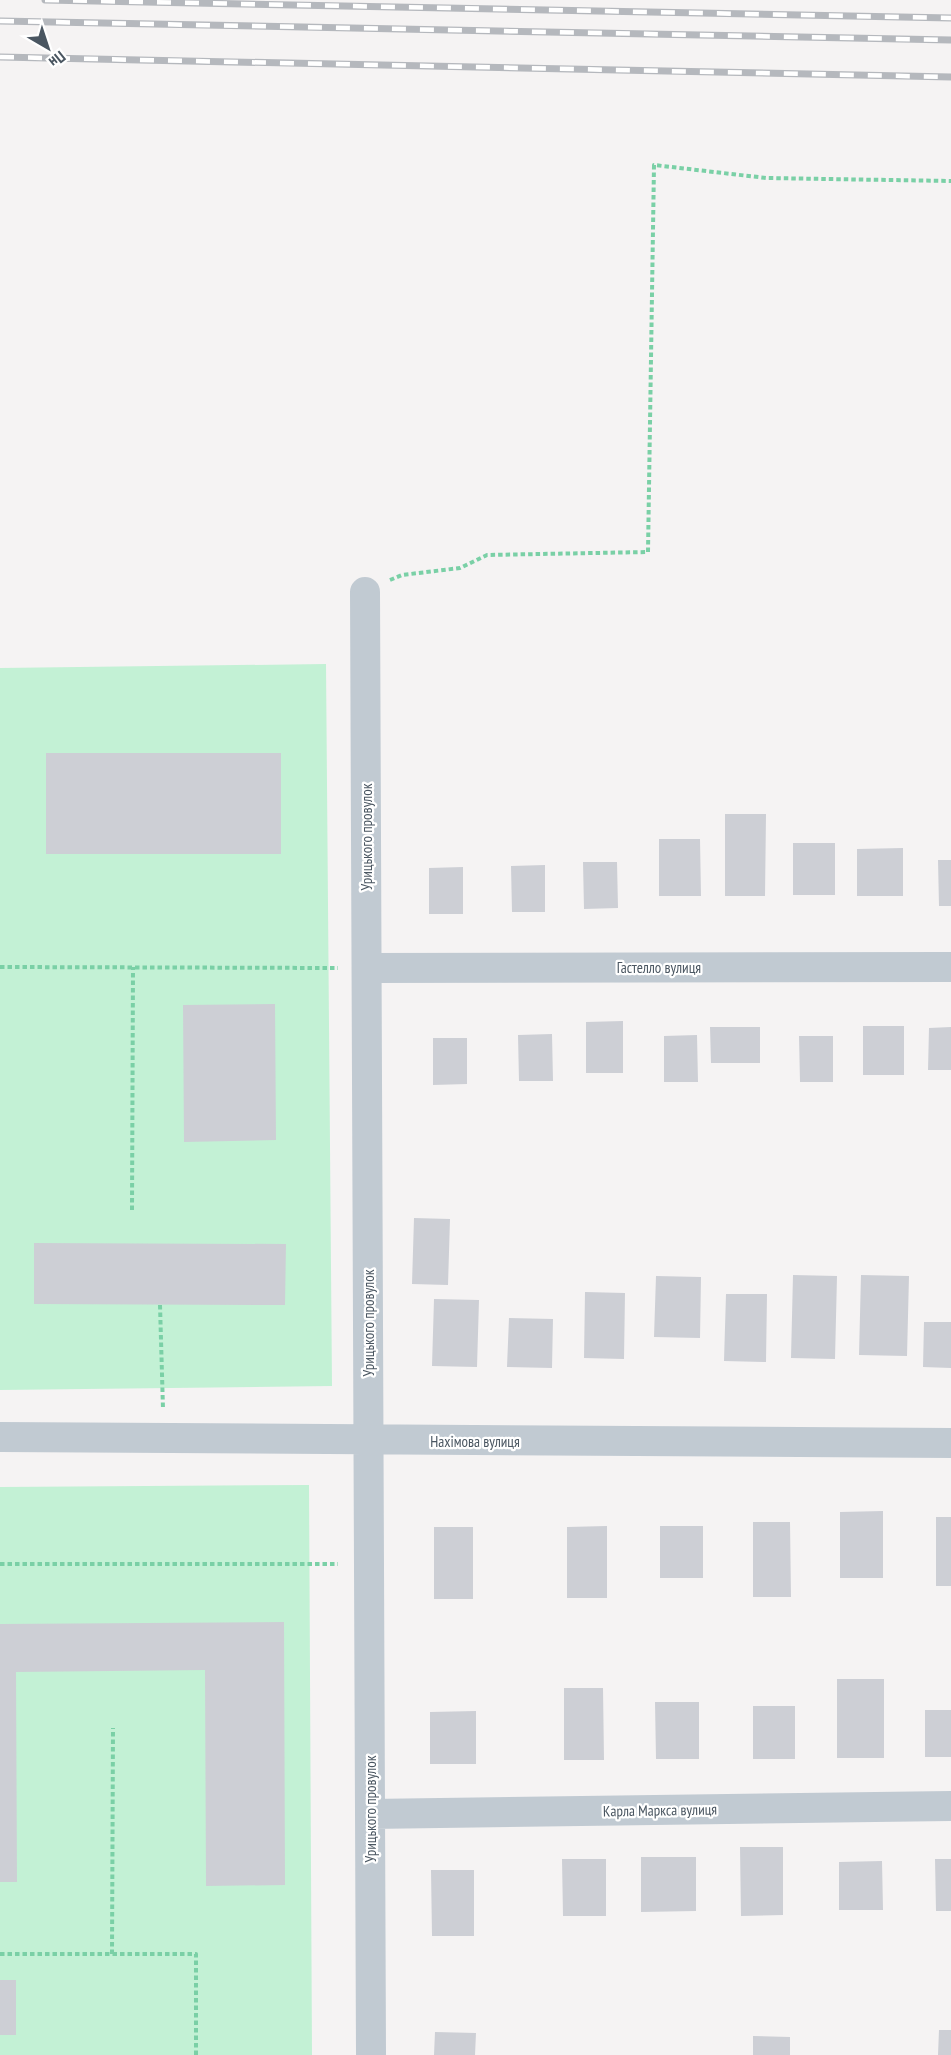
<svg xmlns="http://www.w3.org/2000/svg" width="951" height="2055" viewBox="0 0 951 2055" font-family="'PT Sans Narrow',sans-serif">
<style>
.green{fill:#c3f1d5}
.building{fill:#cdcfd5}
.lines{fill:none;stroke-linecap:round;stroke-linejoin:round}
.path{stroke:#7ad0a6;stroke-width:4;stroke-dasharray:4.5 3;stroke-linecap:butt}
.minor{stroke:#c1cad2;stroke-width:30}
.rail-casing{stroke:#b5b8bd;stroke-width:7}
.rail{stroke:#fff;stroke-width:4.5;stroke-dasharray:14;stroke-linecap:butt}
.labels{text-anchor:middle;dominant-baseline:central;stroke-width:4.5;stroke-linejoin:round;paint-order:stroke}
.street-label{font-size:15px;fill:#4a5661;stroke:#fff}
</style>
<rect width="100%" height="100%" fill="#f5f3f3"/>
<path class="green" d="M326,664l6,722 -332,4v-722z
M309,1485l3,570h-312v-568z"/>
<path class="building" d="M46,753h235v101h-235z
M725,814h41l-1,82h-40z
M659,839h41l1,57h-42z
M793,843h42v52h-42z
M903,848v48h-46v-47z
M938,860h13v46h-12z
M583,862h34l1,46 -34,1z
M545,865v47h-33l-1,-46z
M463,867v47h-34v-46z
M275,1004l1,136 -92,2 -1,-137z
M623,1021v52h-37v-51z
M863,1026h41v49h-41z
M710,1027h50v36h-49z
M951,1027v43h-23l1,-42z
M552,1034l1,47h-34l-1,-46z
M697,1035l1,47h-34v-46z
M799,1036h34v46h-33z
M433,1038h34v46l-34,1z
M414,1218l36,1 -2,66 -36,-1z
M34,1243l252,1 -1,61 -251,-1z
M793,1275l44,1 -2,83 -44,-1z
M861,1275l48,1 -2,80 -48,-1z
M656,1276l45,1 -1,61 -46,-1z
M585,1292l40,1 -1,66 -40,-1z
M726,1294h41l-1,68 -42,-1z
M434,1299l45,1 -2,67 -45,-1z
M509,1318l44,1 -1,49 -45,-1z
M924,1322h27v46l-28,-1z
M883,1511v67h-43v-66z
M936,1517h15v69h-15z
M753,1522h37l1,75h-38z
M607,1526v72h-40v-71z
M660,1526h43v52h-43z
M434,1527h39v72h-39z
M284,1622l1,263 -79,1 -1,-216 -189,2 1,210h-17v-258z
M837,1679h47v79h-47z
M564,1688h39l1,72h-40z
M655,1702h44v57h-43z
M753,1706h42v53h-42z
M925,1710h26v47h-26z
M476,1711v53h-46v-52z
M740,1847h43v68l-42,1z
M641,1857h55v54l-55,1z
M562,1859h44v57h-43z
M935,1859h16v52h-15z
M882,1861l1,49h-44v-48z
M431,1870h43v66h-42z
M0,1980h16v55h-16z
M939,2030h12v25h-13z
M435,2032l41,1 -1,22h-41z
M753,2036l37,1v18h-37z"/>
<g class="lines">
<path class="path" d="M390,580l12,-5 58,-7 27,-13 161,-3 6,-387 112,13 185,3
M0,967l338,1
M132,1210l1,-243
M160,1305l3,104
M0,1564h338
M0,1954h196v101
M112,1954l1,-226"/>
<path class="minor" d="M365,592l6,1463
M367,968l584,-1
M0,1437l951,6
M370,1814l581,-8"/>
<g class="rail-casing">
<path id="rail" d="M45,0l906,18
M0,21l951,19
M0,57l951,20"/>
</g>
<use href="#rail" class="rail"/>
</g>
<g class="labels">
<g class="street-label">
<text transform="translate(366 837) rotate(-90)">Урицького провулок</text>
<text x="659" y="967">Гастелло вулиця</text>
<text transform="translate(368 1323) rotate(-90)">Урицького провулок</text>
<text x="475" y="1441">Нахімова вулиця</text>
<text transform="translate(370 1809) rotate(-90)">Урицького провулок</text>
<text transform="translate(660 1810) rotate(-1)">Карла Маркса вулиця</text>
</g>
</g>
<g transform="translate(48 48) rotate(141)" stroke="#ffffff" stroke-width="4.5" paint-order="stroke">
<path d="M0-4.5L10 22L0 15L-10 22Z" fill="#4a5661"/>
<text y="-9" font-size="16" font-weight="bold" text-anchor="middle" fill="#4a5661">Пн</text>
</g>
</svg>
